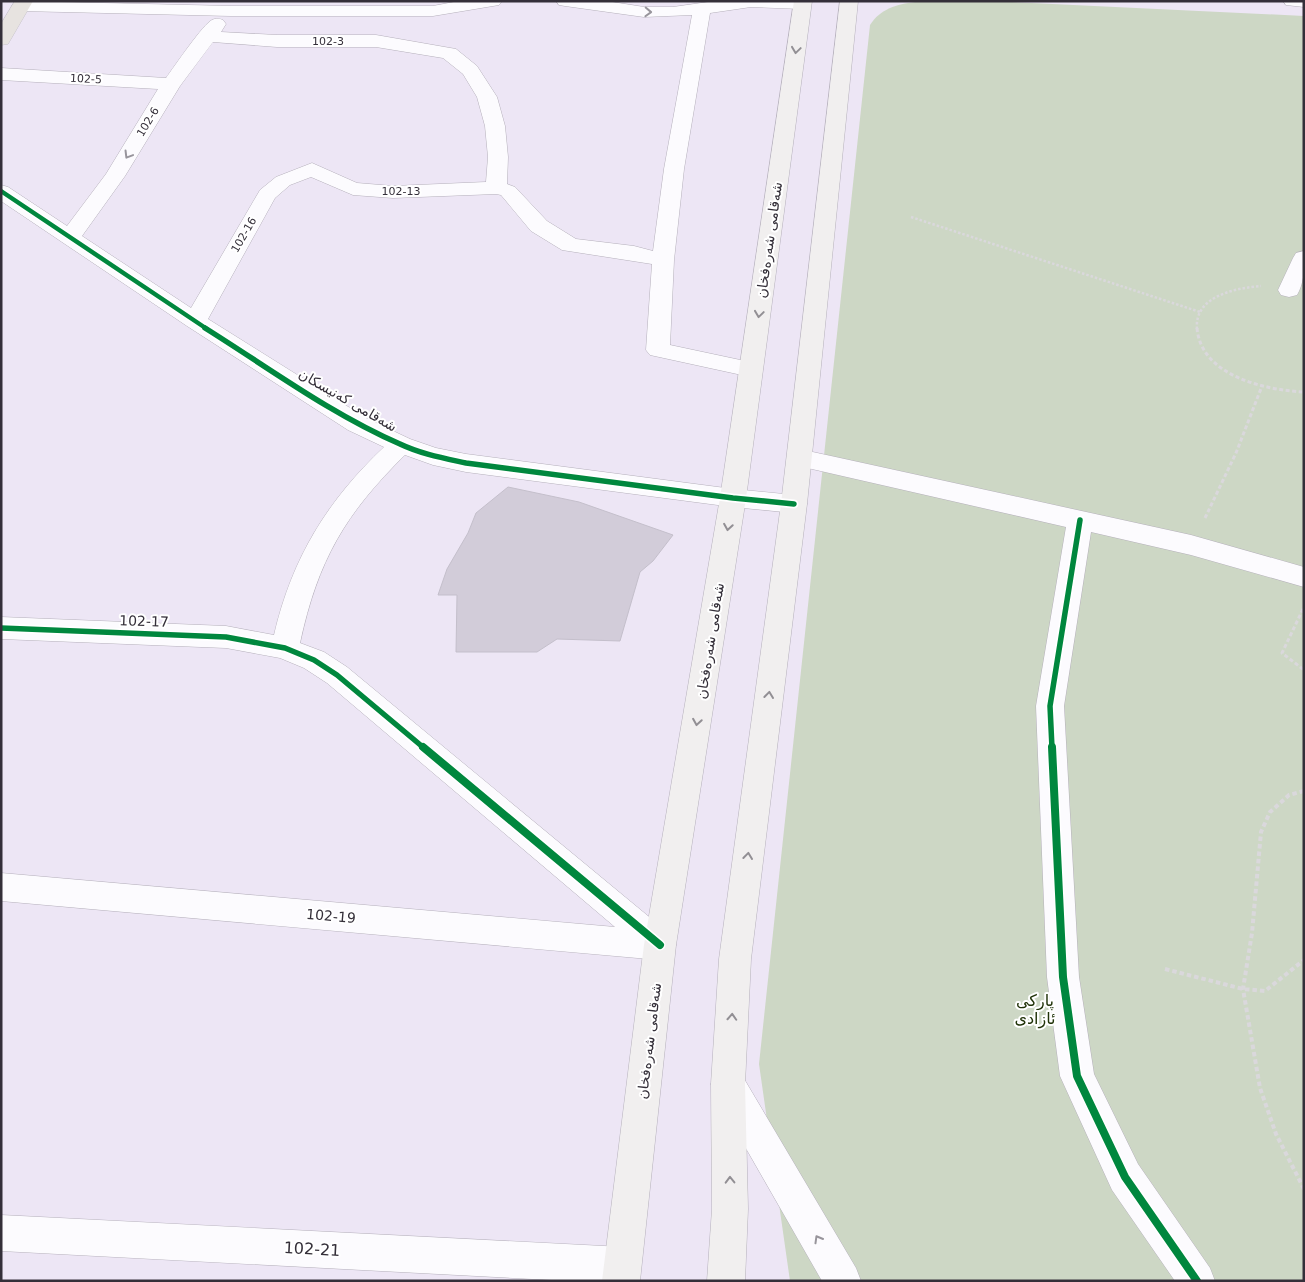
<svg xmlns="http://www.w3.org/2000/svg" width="1305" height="1282" viewBox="0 0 1305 1282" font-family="'DejaVu Sans',Vazirmatn,sans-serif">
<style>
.green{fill:#cdd7c5}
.building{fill:#d2ccd9;stroke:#c4bfcb}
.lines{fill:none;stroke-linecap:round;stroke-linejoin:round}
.street-casing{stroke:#b5b0bb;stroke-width:1}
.secondary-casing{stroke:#b5b0bb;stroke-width:1}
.primary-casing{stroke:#c8c5cc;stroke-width:1}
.path-far2{stroke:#dad8dc;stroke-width:2.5;stroke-dasharray:2.5 2;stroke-linecap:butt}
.path-far1{stroke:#dad8dc;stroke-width:3;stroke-dasharray:4 2.5;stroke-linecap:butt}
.path{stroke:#dad8dc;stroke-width:4;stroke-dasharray:4.5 3;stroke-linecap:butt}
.street{fill:#fcfbfe;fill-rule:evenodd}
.secondary{fill:#f1efef;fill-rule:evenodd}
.primary{fill:#e7e3e0;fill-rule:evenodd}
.cycleway-far2-casing{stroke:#fff;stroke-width:7}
.cycleway-far1-casing{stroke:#fff;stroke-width:9}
.cycleway-casing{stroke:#fff;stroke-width:11}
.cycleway-far2{stroke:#00873e;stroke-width:4.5}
.cycleway-far1{stroke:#00873e;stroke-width:5.5}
.cycleway{stroke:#00873e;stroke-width:8}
.oneway{stroke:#98959c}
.oneway2{stroke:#928f94}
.labels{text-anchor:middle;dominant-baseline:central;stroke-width:4;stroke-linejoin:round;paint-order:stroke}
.far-street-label{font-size:11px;fill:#342f39;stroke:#fff}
.street-label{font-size:14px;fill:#342f39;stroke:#fff}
.near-park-label{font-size:16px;fill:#203208;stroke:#fff}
.near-street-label{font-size:16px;fill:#342f39;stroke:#fff}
</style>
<rect width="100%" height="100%" fill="#ede6f5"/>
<path class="green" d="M915,2h97l292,14v1265h-514l-31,-217 111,-1039c10,-16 27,-21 45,-23z"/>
<path class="building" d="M508,487l71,15 94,33 -20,26 -13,11 -20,69 -63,-2 -20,13h-81l1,-57h-19l9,-26 21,-36 8,-20z"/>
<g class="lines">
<g class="street-casing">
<path id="street" d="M18,1l213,5h202l26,-5h43l-3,4 -66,11h-202l-210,-5 -6,-1 -3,-4z
M556,1h50l38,6h29l42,-6h94l2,3 -3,4 -6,1 -51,-2 -41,6 -26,156 -10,91 -4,85 89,19 4,5 -4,5 -8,3 -101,-22 -4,-5 6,-86 -90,-14 -31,-19 -30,-36 -5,-1 -103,4 -40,-3 -42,-18 -21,8 -15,13 -67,121 158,99 44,21 26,9 30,6 267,35 61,6 9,3 4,6 -4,6 -9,3 -61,-6 -267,-35 -33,-7 -28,-10c-60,59 -87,105 -105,188l24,9 23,15 324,268 5,10 -5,10 -11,5 -659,-59v-28l614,54 -288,-244 -23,-15 -24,-10 -54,-10 -225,-9v-22l225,9 48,9c18,-77 53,-134 110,-188l-36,-17 -161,-104 -186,-125v-16l7,2 59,39 39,-52 52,-85 -157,-9v-12l165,10c8,-11 38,-55 46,-58 4,-2 8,-1 11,0l3,4 -5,8 56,3h99l80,14 21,17 20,31 8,29 3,31 -1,27 8,3 32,34 29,18 58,7 19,5 11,-82 28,-154 -48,2 -79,-11 -6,-1zM213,42l64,5h99l67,11 20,16 14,23 8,29 3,31 -2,25 -93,4 -36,-3 -45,-20 -36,14 -16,13 -69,118 -109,-72 43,-60 55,-90z
M1283,1h21v6l-18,-2z
M1304,251c0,16 1,30 -7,44l-8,2 -8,-2 -3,-5 15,-32 3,-5z
M799,449l392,86 113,32v20l-113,-32 -100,-23 -27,174 15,271 15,97 44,90 72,104 5,13h-40l-63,-91 -52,-114 -13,-99 -11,-271 30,-179 -276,-63 -3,-6 3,-6z
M728,1068l12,4 116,196 5,13h-39l-106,-185 -5,-12 5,-12z
M1,1215l622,32 13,5 5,13 -5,13 -7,3h-58l-570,-30z"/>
</g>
<g class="secondary-casing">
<path id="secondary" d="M794,1h18l-66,497 -70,447 -36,336h-38l42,-336 76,-447z
M840,1h18l-51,503 -56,455 -6,125 3,125 -3,72h-38l5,-72 -1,-125 8,-125 62,-455z"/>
</g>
<g class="primary-casing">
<path id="primary" d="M15,1h18l-25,43 -7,1v-21z"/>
</g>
<path class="path-far2" d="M911,217l289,95
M1197,329c-3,-33 39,-41 64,-43"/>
<path class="path-far1" d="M1197,328c4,48 68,62 107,64
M1205,518l31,-65 26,-67
M1303,609l-21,44 22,17"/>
<path class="path" d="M1304,791l-15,4 -19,17 -9,20 -9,101 -9,56 17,99 16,46 28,55
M1165,969l78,20 22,2 39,-31"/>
<use href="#street" class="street"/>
<use href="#secondary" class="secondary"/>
<use href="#primary" class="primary"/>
<g class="cycleway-far2-casing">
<path id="cycleway-far2" d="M1,191l206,138"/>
</g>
<g class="cycleway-far1-casing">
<path id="cycleway-far1" d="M205,328c64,40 126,86 195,116 21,10 43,14 66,19l267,35 61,6
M1,628l225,9 59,11 29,12 23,15 87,73
M1052,748l-2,-42 30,-186"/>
</g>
<g class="cycleway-casing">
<path id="cycleway" d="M423,747l237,198
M1052,747l11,230 14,99 48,101 72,104"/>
</g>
<use href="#cycleway-far2" class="cycleway-far2"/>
<use href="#cycleway-far1" class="cycleway-far1"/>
<use href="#cycleway" class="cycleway"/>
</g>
<defs><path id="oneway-chevron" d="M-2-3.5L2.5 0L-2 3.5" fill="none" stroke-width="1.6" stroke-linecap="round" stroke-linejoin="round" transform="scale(1.25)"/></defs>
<g class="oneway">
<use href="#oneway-chevron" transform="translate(648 12) rotate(2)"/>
<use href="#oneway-chevron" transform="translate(128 155) rotate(121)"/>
<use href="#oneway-chevron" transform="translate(818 1239) rotate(-120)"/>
</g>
<g class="oneway2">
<use href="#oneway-chevron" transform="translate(796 50) rotate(98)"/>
<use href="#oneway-chevron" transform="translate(759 314) rotate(98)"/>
<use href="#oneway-chevron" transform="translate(728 527) rotate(99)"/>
<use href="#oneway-chevron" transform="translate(769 695) rotate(-83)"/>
<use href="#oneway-chevron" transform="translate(697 722) rotate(99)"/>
<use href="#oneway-chevron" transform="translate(748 856) rotate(-83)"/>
<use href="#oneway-chevron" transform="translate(732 1017) rotate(-87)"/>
<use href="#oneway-chevron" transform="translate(730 1180) rotate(-91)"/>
</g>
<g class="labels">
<g class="far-street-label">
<text x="328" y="41">102-3</text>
<text transform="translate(86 79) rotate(3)">102-5</text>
<text transform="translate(148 122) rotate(-59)">102-6</text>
<text x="401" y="191">102-13</text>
<text transform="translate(244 235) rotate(-60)">102-16</text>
</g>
<g class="street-label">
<text transform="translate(769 240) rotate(-82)">شەقامی شەرەفخان</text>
<text transform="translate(348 400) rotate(30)">شەقامی کەنیسکان</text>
<text transform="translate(144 621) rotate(2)">102-17</text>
<text transform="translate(710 641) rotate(-81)">شەقامی شەرەفخان</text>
<text transform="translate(331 916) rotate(5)">102-19</text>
<text transform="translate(649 1041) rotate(-83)">شەقامی شەرەفخان</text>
</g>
<g class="near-park-label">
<text x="1035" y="1000">پارکی<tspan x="1035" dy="18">ئازادی</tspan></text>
</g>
<g class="near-street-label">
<text transform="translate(312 1249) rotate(3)">102-21</text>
</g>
</g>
<rect width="1305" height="1282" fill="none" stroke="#342f39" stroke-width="5"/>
</svg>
